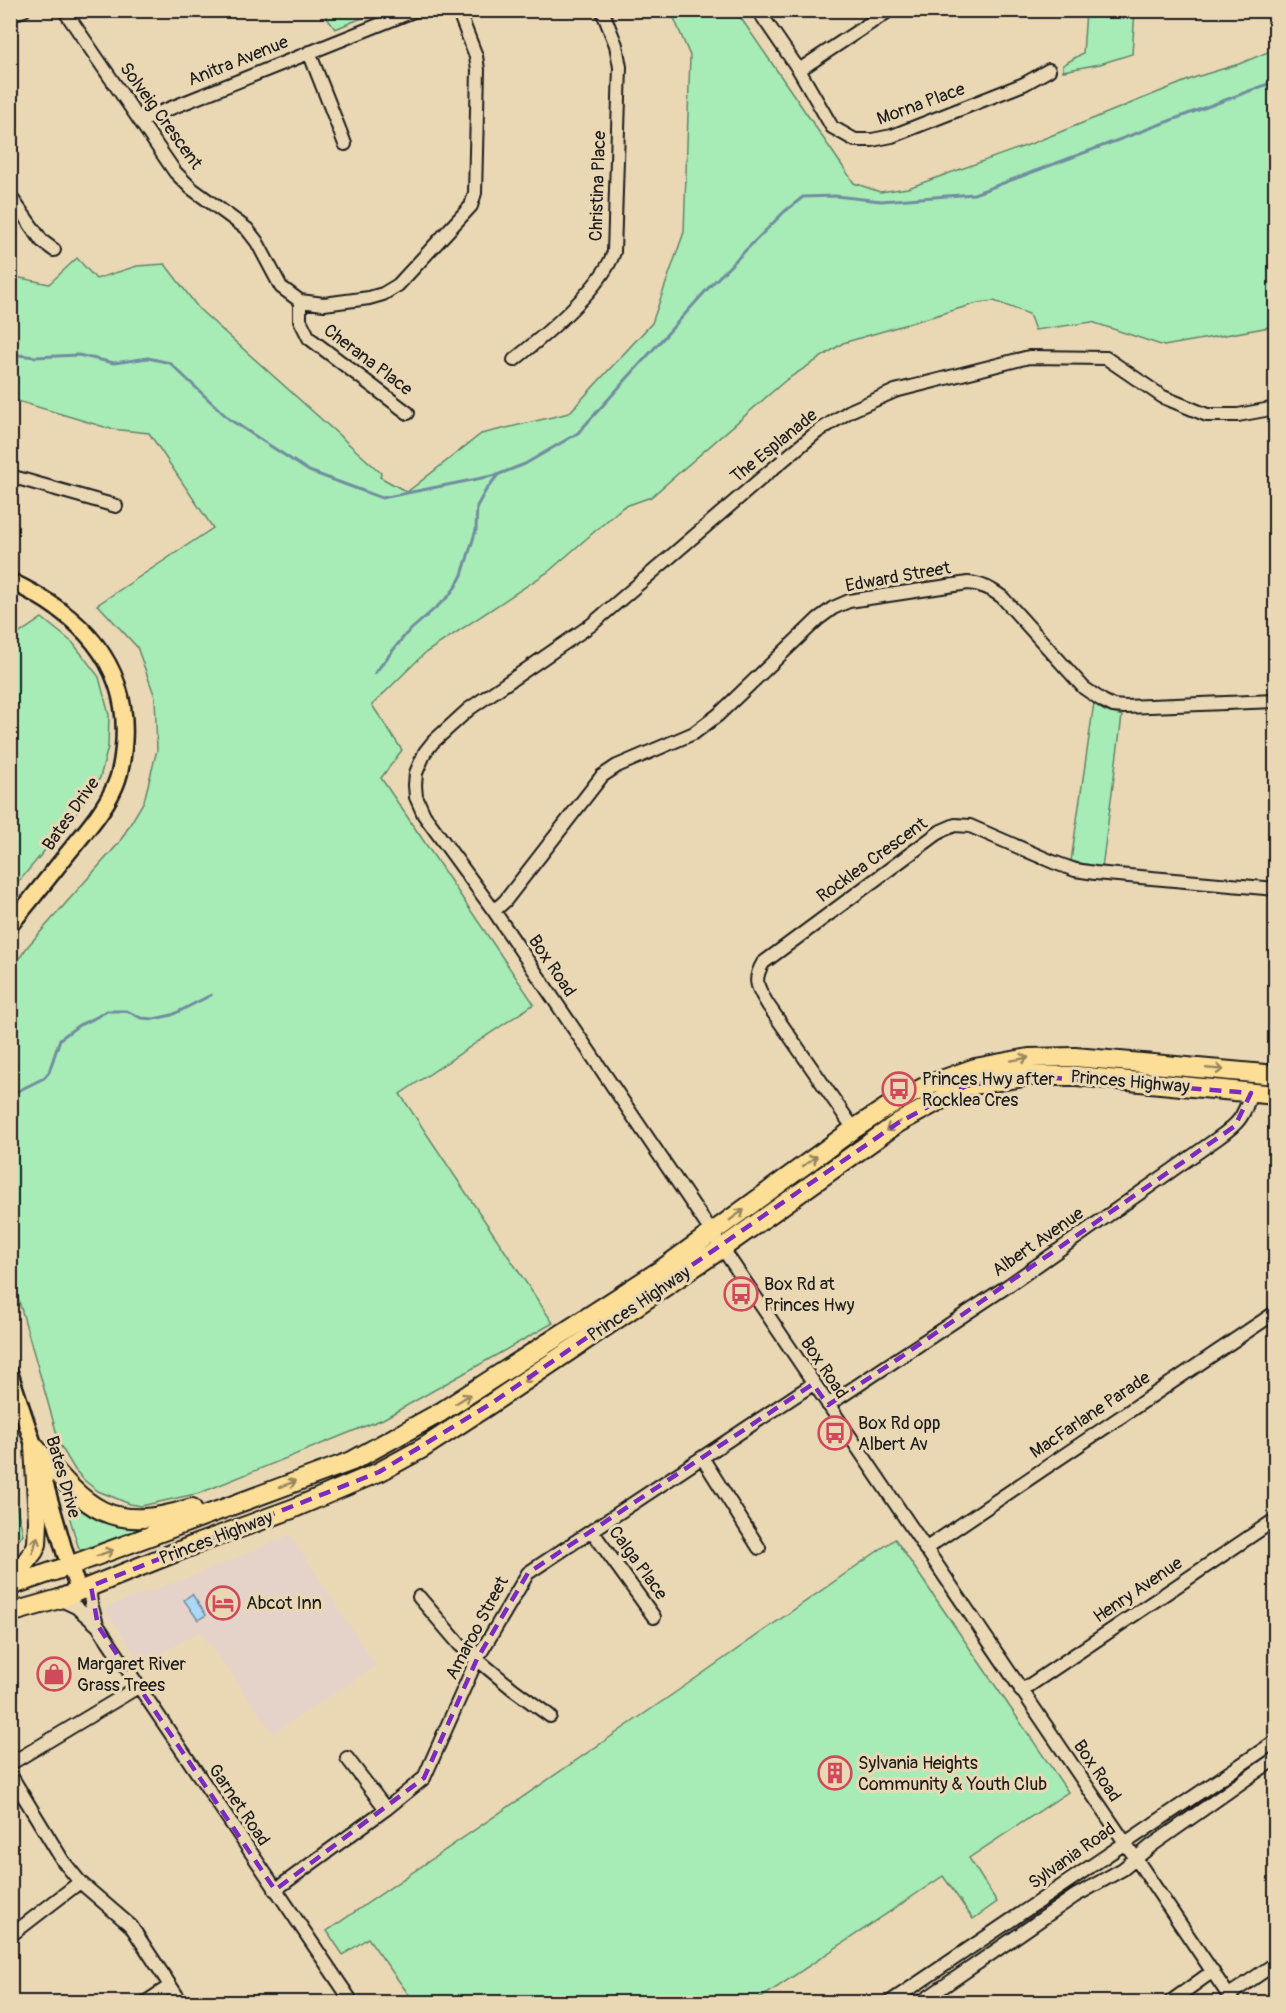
<svg xmlns="http://www.w3.org/2000/svg" width="1286" height="2013" viewBox="0 0 1286 2013" font-family="Pangolin,sans-serif">
<style>
.built{fill:#e5d2c8}
.green{fill:#a7ebb6;stroke:#628469;stroke-width:1.5}
.water{fill:#aad8f6;stroke:#718d9f;stroke-width:1.5}
.lines{fill:none;stroke-linecap:round;stroke-linejoin:round}
.stream{stroke:#718d9f;stroke-width:3}
.minor-casing{stroke:#1c1c1c;stroke-width:16}
.major-casing{stroke:#1c1c1c;stroke-width:20}
.highway-casing{stroke:#1c1c1c;stroke-width:22}
.minor{stroke:#ead8b5;stroke-width:12}
.major{stroke:#fcde96;stroke-width:15}
.highway{stroke:#fcde96;stroke-width:18}
.oneway{stroke:#97875f}
.marked{fill:none;stroke:#7b2cbf;stroke-width:4.5;stroke-dasharray:12 8;stroke-linejoin:round}
.labels{text-anchor:middle;dominant-baseline:central;stroke-width:6;stroke-linejoin:round;paint-order:stroke}
.street-label{font-size:18px;fill:#1c1c1c;stroke:#ead8b5}
.poi-label{font-size:18px;fill:#1c1c1c;stroke:#ead8b5;text-anchor:start}
</style>
<rect width="100%" height="100%" fill="#ead8b5"/>
<filter id="ink" filterUnits="userSpaceOnUse"><feTurbulence type="fractalNoise" baseFrequency=".0167" numOctaves="2"/><feDisplacementMap in="SourceGraphic" scale="12" xChannelSelector="R" yChannelSelector="G"/><feConvolveMatrix kernelMatrix="1 2 1 2 8 2 1 2 1" color-interpolation-filters="sRGB"/></filter>
<g filter="url(#ink)">
<path class="built" d="M290,1535l86,131 -103,67 -73,-102 -58,34 -35,-54v-4l98,-36z"/>
<path class="green" d="M376,11l1,1 -42,17 -13,-18z
M671,11h65l118,172 26,9 28,-4 120,-43 168,-68 43,-13 36,-15v277l-111,20 -72,-24 -57,8 -6,-16 -35,-13 -16,2 -135,40 -57,37 -135,117 -28,10 -75,65 -123,81 -53,52 30,45 -21,28 153,226 -134,90 153,229 -170,96 -183,74 -59,13 -11,-2 -32,-13 -13,-10 -10,-11 -15,-25 -49,-172v-303l17,-24 91,-103 25,-42 13,-51 -2,-53 -18,-50 -35,-38 -5,-4 116,-77 -64,-95 -38,-4 -100,-30v-123l38,8 28,-26 19,21 41,-13 28,-2 34,45 182,164 -1,4 27,15 74,-58 88,-21 83,-90 32,-91 6,-176z
M1086,11h49l-3,43 -32,10 -37,7v-6l20,-12z
M42,618l31,25 26,34 10,38 -1,32 -8,31 -20,30 -69,83v-252z
M1094,703l9,7 19,6 -20,152 -31,-7z
M10,1478l13,56 -12,17h-1z
M65,1496c22,23 43,32 75,33l-56,20h-4l-2,-3 -13,-44z
M895,1539l173,253 -99,66 28,44 -24,17 -30,-43 -188,126h-341l-46,-64 -25,17 -16,-24 349,-239z"/>
<path class="water" d="M192,1594l14,21 -8,5 -14,-20z"/>
<g class="lines">
<path class="stream" d="M10,354l25,3 43,-2 36,8 34,-5 22,5 59,56 80,52 73,27 115,-23 28,-11 53,-31 134,-149 72,-72 19,-15 32,-1 46,5 93,-7 302,-113
M375,673l31,-39 43,-38 7,-10 6,-11 14,-45 1,-24 9,-16 11,-14
M10,1095l34,-17 5,-6 11,-33 19,-14 14,-6 14,-8h20l14,7 13,1 18,-4 39,-20"/>
<g class="minor-casing">
<path id="minor" d="M64,10l111,162 16,16 56,41 10,13 24,45 19,14 24,3 45,-6 14,-4 15,-9 73,-79 4,-13 3,-123 -2,-14 -18,-46
M758,10l41,60 33,57 23,13h17l20,-4 132,-52 25,-14
M10,15l14,-5
M309,52l36,92
M799,70l91,-60
M142,121l19,-9 255,-102
M10,196l32,45 12,9
M300,301v19l9,18 99,75
M514,360c30,-24 88,-72 100,-108l6,-185 -4,-22 -14,-35
M10,476l106,30
M494,911l11,-10 97,-125 15,-10 77,-33 24,-18 100,-96 15,-11 16,-7 119,-18c14,1 23,6 34,14l82,91 19,13 10,5 12,1 151,-6
M854,1129l-86,-124c-10,-17 -16,-24 -5,-42l178,-132 14,-6 15,1 83,36 22,8 20,3 181,16
M828,1405l181,-120 209,-147c21,-15 25,-20 33,-45
M703,1459l56,89
M592,1531l62,86
M925,1549l351,-237
M91,1586c-3,15 3,25 6,39
M419,1597l41,48 53,44 37,27
M59,1599l17,8 22,19 254,376
M1021,1691l255,-172
M347,1758l39,51
M10,1764l128,-77
M10,1774l53,87 17,21 51,44 50,76
M275,1890l111,-81 38,-31 53,-119 51,-86 285,-189
M10,1936l70,-54
M1229,1995l47,-32
M146,2002l24,-16
M890,2002l386,-261
M921,2002l154,-106 48,-27 28,-23 125,-88
M1170,2002l43,-31
M1233,2002l-739,-1091 -70,-96 -8,-18 -1,-12 1,-12 9,-21 8,-10 36,-33 122,-84 172,-148 54,-45 33,-21 45,-20 134,-34 77,1 57,39 44,18h31l38,-7"/>
</g>
<g class="major-casing">
<path id="major" d="M10,581c68,32 119,80 114,160 -1,15 -3,32 -9,45 -11,25 -30,46 -47,67 -19,24 -38,48 -58,72
M10,1374l24,72 31,107 14,38"/>
</g>
<g class="highway-casing">
<path id="highway" d="M34,1446c52,61 73,89 158,62
M10,1576l14,-12 10,-13 3,-7 1,-23 -4,-75
M10,1586l59,-20 283,-105 89,-49 221,-143 192,-140 35,-23 41,-22 45,-16 54,-10 46,-1 201,18
M10,1613l49,-14 140,-56 93,-34 87,-37 44,-24 69,-45 229,-154 177,-126 68,-37 64,-10h47l199,19"/>
</g>
<use href="#minor" class="minor"/>
<use href="#major" class="major"/>
<use href="#highway" class="highway"/>
</g>
<defs><path id="oneway-shaft" d="M-6 0H5M1.5-3L5.5 0L1.5 3" fill="none" stroke-width="1.6" stroke-linecap="round" stroke-linejoin="round" transform="scale(1.5)"/></defs>
<g class="oneway">
<use href="#oneway-shaft" transform="translate(1020 1059) rotate(-10)"/>
<use href="#oneway-shaft" transform="translate(1215 1069) rotate(5)"/>
<use href="#oneway-shaft" transform="translate(893 1126) rotate(146)"/>
<use href="#oneway-shaft" transform="translate(810 1161) rotate(-36)"/>
<use href="#oneway-shaft" transform="translate(737 1215) rotate(-36)"/>
<use href="#oneway-shaft" transform="translate(531 1377) rotate(146)"/>
<use href="#oneway-shaft" transform="translate(463 1399) rotate(-32)"/>
<use href="#oneway-shaft" transform="translate(288 1484) rotate(-20)"/>
<use href="#oneway-shaft" transform="translate(35 1545) rotate(-73)"/>
<use href="#oneway-shaft" transform="translate(105 1553) rotate(-21)"/>
</g>
</g>
<path class="marked" d="M1030,1076l221,17 -16,33 -334,231 -73,48 -15,-21 -285,189 -51,86 -53,119 -149,112 -177,-264 -7,-40 288,-114 113,-69 406,-280 68,-37z"/>
<defs>
<g id="bus-ring" transform="scale(1.725)"><circle r="9.5" fill="#ead8b5" stroke="#d1495b" stroke-width="1.5"/><path d="M-5-6H5V4H4V6H2V4H-2V6H-4V4H-5ZM-3.5-4V0h7V-4ZM-3.5 1.2v1.5H-2V1.2ZM2 1.2v1.5H3.5V1.2Z" fill="#d1495b"/></g>
<g id="hotel-ring" transform="scale(1.725)"><circle r="9.5" fill="#ead8b5" stroke="#d1495b" stroke-width="1.5"/><path d="M-6-4.5h1.5V1H6V5H4.5V3h-9V5H-6ZM-4 0a1.8 1.8 0 1 1 3.6 0ZM.5 0V-2.5h3Q6-2.5 6 0Z" fill="#d1495b"/></g>
<g id="shop-ring" transform="scale(1.725)"><circle r="9.5" fill="#ead8b5" stroke="#d1495b" stroke-width="1.5"/><path d="M-5-2.5h2.3a2.7 3.5 0 0 1 5.4 0H5L5.5 6h-11ZM-1.5-2.5h3a1.5 2.3 0 0 0-3 0Z" fill="#d1495b"/></g>
<g id="building-ring" transform="scale(1.725)"><circle r="9.5" fill="#ead8b5" stroke="#d1495b" stroke-width="1.5"/><path d="M-4-6H4V6H1V3H-1V6H-4ZM-2.5-4.3h1.7v1.8h-1.7ZM.8-4.3h1.7v1.8H.8ZM-2.5-1h1.7V.8h-1.7ZM.8-1h1.7V.8H.8Z" fill="#d1495b"/></g>
</defs>
<g fill-rule="evenodd">
<use href="#bus-ring" x="899" y="1089"/>
<use href="#bus-ring" x="741" y="1294"/>
<use href="#bus-ring" x="835" y="1433"/>
<use href="#hotel-ring" x="223" y="1603"/>
<use href="#shop-ring" x="54" y="1674"/>
<use href="#building-ring" x="835" y="1773"/>
</g>
<g class="labels">
<g class="street-label">
<text transform="translate(238 61) rotate(-22)">Anitra Avenue</text>
<text transform="translate(921 104) rotate(-20)">Morna Place</text>
<text transform="translate(161 116) rotate(54)">Solveig Crescent</text>
<text transform="translate(598 186) rotate(-88)">Christina Place</text>
<text transform="translate(368 360) rotate(37)">Cherana Place</text>
<text transform="translate(774 446) rotate(-39)">The Esplanade</text>
<text transform="translate(898 577) rotate(-10)">Edward Street</text>
<text transform="translate(71 814) rotate(-55)">Bates Drive</text>
<text transform="translate(872 860) rotate(-36)">Rocklea Crescent</text>
<text transform="translate(552 966) rotate(56)">Box Road</text>
<text transform="translate(1130 1082) rotate(5)">Princes Highway</text>
<text transform="translate(1038 1242) rotate(-35)">Albert Avenue</text>
<text transform="translate(639 1304) rotate(-34)">Princes Highway</text>
<text transform="translate(824 1368) rotate(56)">Box Road</text>
<text transform="translate(1090 1415) rotate(-34)">MacFarlane Parade</text>
<text transform="translate(63 1477) rotate(74)">Bates Drive</text>
<text transform="translate(216 1538) rotate(-21)">Princes Highway</text>
<text transform="translate(638 1563) rotate(54)">Calga Place</text>
<text transform="translate(1138 1590) rotate(-34)">Henry Avenue</text>
<text transform="translate(477 1628) rotate(-62)">Amaroo Street</text>
<text transform="translate(1097 1771) rotate(56)">Box Road</text>
<text transform="translate(239 1805) rotate(56)">Garnet Road</text>
<text transform="translate(1072 1856) rotate(-35)">Sylvania Road</text>
</g>
<g class="poi-label">
<text x="922" y="1079">Princes Hwy after<tspan x="922" dy="21">Rocklea Cres</tspan></text>
<text x="764" y="1284">Box Rd at<tspan x="764" dy="21">Princes Hwy</tspan></text>
<text x="858" y="1423">Box Rd opp<tspan x="858" dy="21">Albert Av</tspan></text>
<text x="246" y="1603">Abcot Inn</text>
<text x="77" y="1664">Margaret River<tspan x="77" dy="21">Grass Trees</tspan></text>
<text x="858" y="1763">Sylvania Heights<tspan x="858" dy="21">Community &amp; Youth Club</tspan></text>
</g>
</g>
<rect width="1286" height="2013" fill="none" stroke="#ead8b5" stroke-width="36"/>
<rect x="18" y="18" width="1250" height="1977" fill="none" stroke="#1c1c1c" stroke-width="2" filter="url(#ink)"/>
</svg>
